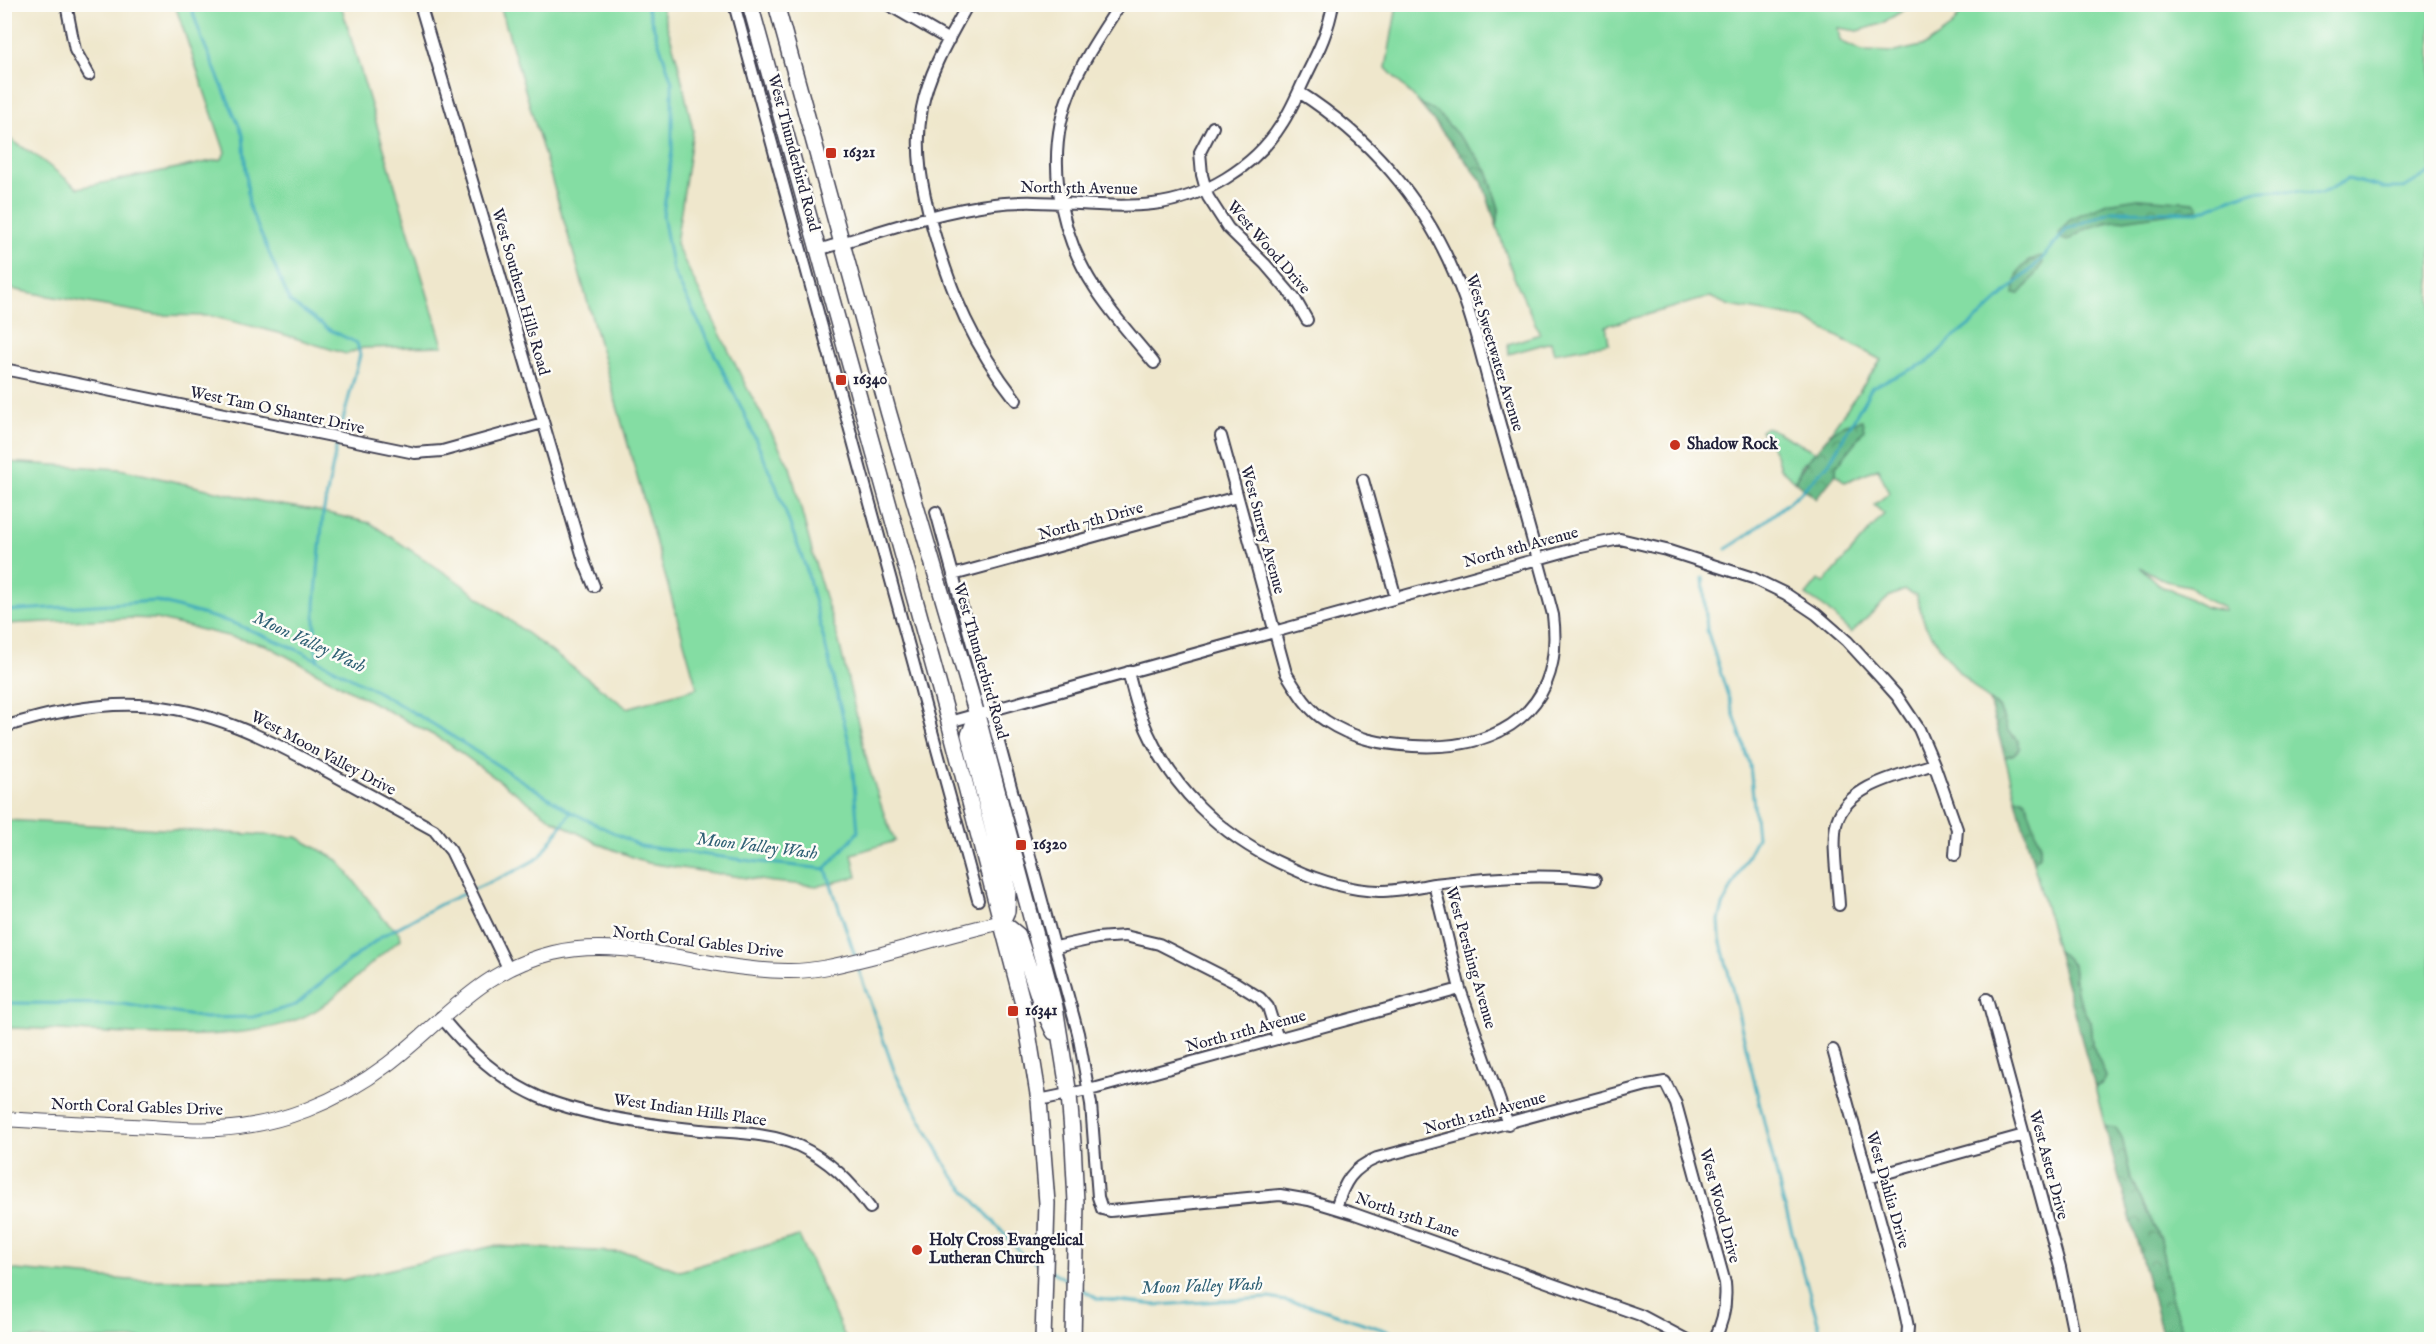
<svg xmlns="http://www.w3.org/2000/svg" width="2436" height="1344" viewBox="0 0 2436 1344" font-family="'IM FELL English',serif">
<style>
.grass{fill:#84dda3;stroke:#53806f;stroke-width:1.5;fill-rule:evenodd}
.forest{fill:url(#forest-crowns);stroke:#466f62;stroke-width:1.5}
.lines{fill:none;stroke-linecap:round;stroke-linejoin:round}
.stream{stroke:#3eabbc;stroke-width:3}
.minor-casing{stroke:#414051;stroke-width:14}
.tertiary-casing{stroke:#414051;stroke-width:16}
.secondary-casing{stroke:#414051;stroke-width:18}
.minor{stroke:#fff;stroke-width:10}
.tertiary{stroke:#fff;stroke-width:14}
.secondary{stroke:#fff;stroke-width:15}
.poi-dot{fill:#c8321e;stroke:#fdfcf7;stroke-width:2}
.labels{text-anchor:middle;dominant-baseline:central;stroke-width:5;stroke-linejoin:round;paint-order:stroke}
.street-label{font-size:16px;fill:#22223b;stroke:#fdfcf7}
.poi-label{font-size:16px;font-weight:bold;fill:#22223b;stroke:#fdfcf7;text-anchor:start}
.water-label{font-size:18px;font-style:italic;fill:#2f6075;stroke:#fdfcf7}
</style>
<defs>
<pattern id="forest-crowns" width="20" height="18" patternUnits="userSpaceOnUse" patternTransform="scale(1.5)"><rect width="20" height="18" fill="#6bbc89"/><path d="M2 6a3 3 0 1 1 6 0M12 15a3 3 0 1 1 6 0" fill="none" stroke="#589871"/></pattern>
</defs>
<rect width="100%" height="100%" fill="#fdfcf7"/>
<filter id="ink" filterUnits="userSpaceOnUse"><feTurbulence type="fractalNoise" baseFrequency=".0167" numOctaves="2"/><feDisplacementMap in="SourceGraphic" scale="12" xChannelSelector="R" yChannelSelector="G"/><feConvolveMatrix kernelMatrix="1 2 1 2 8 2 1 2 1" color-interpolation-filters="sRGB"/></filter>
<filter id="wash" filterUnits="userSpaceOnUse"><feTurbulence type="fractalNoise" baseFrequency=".008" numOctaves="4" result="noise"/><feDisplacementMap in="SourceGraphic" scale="24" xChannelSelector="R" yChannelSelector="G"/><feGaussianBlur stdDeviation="1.35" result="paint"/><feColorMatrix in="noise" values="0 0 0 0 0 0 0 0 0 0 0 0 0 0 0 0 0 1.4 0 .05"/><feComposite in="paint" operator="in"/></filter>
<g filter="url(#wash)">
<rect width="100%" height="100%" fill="#efe7cc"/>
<path class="grass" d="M175,5h166l102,341 -80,2 -17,6 -67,-21 -68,-17 -55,-1 -151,-27v-152l30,19 43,33 144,-29 3,-7z
M500,5h161l17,58 15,67 -17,114 70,142 44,81 28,107 21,68 29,123 17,52 10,24 -43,13 5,23 -39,9 -45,-4 -125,-19 -49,-19 -46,-24 -107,-78 -180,-97 -110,-26 -24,-1 -127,6v-162l115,7 148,34 46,7 56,13 87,58 170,127 70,-20 -118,-416z
M1397,5h515l-31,19 -23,7 -20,-3 2,13 22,10 33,1 31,-7 24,-17 17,-23h464v1334h-246l-14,-41 -11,-59 -29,-60 -9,-41 -6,-10 -11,-1 -10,-40 8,-4 3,-6 -14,-33 -2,-23 -14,-29 -3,-27 -7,-8 -9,-6 -24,-89 7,-6v-13l-17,-45 -7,1 -11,-42 9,-3 4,-13 -10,-9 -9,-25 -10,-6 -31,-30 -13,-17 -20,-29 -9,-30 -11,-5 -15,6 -39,37 -27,-26 -18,-12 13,-16 5,4 60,-69 -10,-9 15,-12 -11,-25 -33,14 -9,-8v-7l20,-25 -10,-18 -17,10 52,-74 -76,-41 -75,-13 -20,-9 -104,29 3,17 -55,10 -3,-11 -42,12 -1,-10 32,-10 -27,-59 -16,-48 2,-18 -11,-36 -51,-61 -18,-9 -33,-35zM2140,567l25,14 24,5 16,13 19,9v3l-19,-4 -34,-18 -10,-2z
M1767,427l49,25 -14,13 -7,16 -15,-13 -4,-14 -15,-24z
M5,820l292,17 41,23 43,56 19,18 1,5c-29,21 -53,49 -80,68 -67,48 -234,20 -316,21z
M799,1236l47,103h-841v-70l124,11h214l151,-34 138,7 48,18z"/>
<path class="forest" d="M1419,103l18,9 39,43 12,18 11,36 -2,18 -15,-46z
M2138,198l56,4 4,3 1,4 -90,13 -21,6 -21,13 -5,-2 -3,-5 11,-15 37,-16z
M2041,256l2,7c-7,8 -17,27 -24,31h-5c2,-21 6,-31 27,-38z
M1862,420l2,10 -28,37v7l-20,25 -21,-18c7,-15 12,-19 22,-31 16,-19 19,-25 45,-30z
M1989,701l10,6 9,24 10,10 2,7 -6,6 -9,3z
M2023,798l3,4 14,42v12l-7,6 -17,-63z
M2057,951l9,6 7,8 3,27 14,29 2,23 14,33 -3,6 -8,4z
M2105,1127l11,1 6,10 9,41 29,60 11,59 14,41h-21z"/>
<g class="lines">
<path class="stream" d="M190,4l12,35 41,96 6,71 41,96 40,28 27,13 3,12 -22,84 -15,75 -8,91v40l3,15
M646,4l26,78v68l-9,65 10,56 70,140 33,75 31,85 44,179 7,82 -32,36
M1726,549l19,-12 54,-43 30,-31 43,-76 56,-25 25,-24 28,-22 61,-57 25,-30 45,-18 87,1 49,-20 32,-2 41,4 27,-15 35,9h21l28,-17
M1703,578l4,52 43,135 7,72 -33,66 -5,17 1,18 62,259 41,143
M4,611l152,-10 77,22 67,28 71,37 62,36 138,88 70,34 118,16 67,7 29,87
M857,965l38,108 56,101 70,79 18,11
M4,1003l119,1 82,14 48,-1 43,-12 32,-28 54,-41 61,-33 72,-32 25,-14 31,-45
M1050,1270l20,12
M1078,1287l20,12 59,6 112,-7 39,7 107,35"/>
</g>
</g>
<g filter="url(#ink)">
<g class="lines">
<g class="minor-casing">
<path id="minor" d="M66,4l9,46 14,25
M420,4l165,560 9,22
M734,4l244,896
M887,4l62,36
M968,4c-18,33 -39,67 -46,104 -8,42 0,81 11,121 19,67 40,116 83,171
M1120,4c-17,27 -36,54 -48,83 -28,65 -15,143 23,201 17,27 39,50 59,75
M1213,127l-13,25 2,23 6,22 20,31 37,36 30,35 12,21
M818,250c56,-16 118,-39 176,-46 52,-7 106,6 159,0 50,-6 101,-36 128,-79 11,-16 18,-35 27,-53 11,-22 21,-43 25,-68
M4,369l411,84 27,-2 101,-28
M1221,436l65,237c11,18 22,37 40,48 27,18 56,23 87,25 87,5 152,-36 140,-131 -18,-68 -37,-134 -56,-201 -13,-47 -23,-95 -42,-139 -32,-77 -87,-139 -156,-183
M1363,480l33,118
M936,512l142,521 13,71 7,93 4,12 8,2 170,-16 29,5 43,13 288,102 47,25
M953,575l284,-78
M1128,672c4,14 7,30 13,44 27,71 81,122 150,152 28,13 57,22 88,23 19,0 37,-4 55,-7l26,105 48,135
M949,722l632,-175 39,-8 46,11 87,28 33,16 30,20 31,27 34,37 16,18 22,33 15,35 23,65 -2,26
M4,727c44,-14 89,-24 135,-22 71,3 130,34 191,68 35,19 69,38 104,57l17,21 57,117
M1434,884c54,-6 107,-11 161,-4
M1839,905c-1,-21 -8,-64 -2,-84 12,-37 65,-46 97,-57
M1056,947l41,-9 28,-2 34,8 77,39 24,15 8,9 10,32
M1987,999l73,268 15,73
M441,1017c29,35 56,61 98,80 44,19 113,28 161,33 32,3 69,2 99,16 30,14 51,35 71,62
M1833,1050l70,253 5,24 -1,13
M1039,1100l58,-12 363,-99
M1868,1178l156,-43
M1336,1208c8,-26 16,-40 41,-50l270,-73 18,-3 11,22 49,179c2,21 -1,38 -11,57"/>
</g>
<g class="tertiary-casing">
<path id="tertiary" d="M4,1119c43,3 85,5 128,7 28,1 57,5 85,3 62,-3 121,-27 171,-65 58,-44 90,-93 165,-111 76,-18 159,19 237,18 25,0 49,-6 73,-12 47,-12 92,-26 139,-37"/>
</g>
<g class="secondary-casing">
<path id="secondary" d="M750,4l199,718 75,286 15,92 8,103 -4,137
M776,4l113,410 88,301 78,292 14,88 4,48 3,59 -3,138
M977,715l-8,20 39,155 -1,21 -5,11 16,13 24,72 12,25"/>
</g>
<use href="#minor" class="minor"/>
<use href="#tertiary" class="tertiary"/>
<use href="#secondary" class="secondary"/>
</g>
</g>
<g class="poi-dot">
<rect x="825" y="147" width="12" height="12" rx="3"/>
<rect x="835" y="374" width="12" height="12" rx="3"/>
<circle cx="1675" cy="445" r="6"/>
<rect x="1015" y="839" width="12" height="12" rx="3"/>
<rect x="1007" y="1005" width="12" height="12" rx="3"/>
<circle cx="917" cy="1250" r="6"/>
</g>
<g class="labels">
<g class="street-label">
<text transform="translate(793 153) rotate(75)">West Thunderbird Road</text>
<text transform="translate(1079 189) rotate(1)">North 5th Avenue</text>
<text transform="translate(1268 248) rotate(49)">West Wood Drive</text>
<text transform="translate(520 292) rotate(74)">West Southern Hills Road</text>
<text transform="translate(1494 353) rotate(73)">West Sweetwater Avenue</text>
<text transform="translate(277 411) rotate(12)">West Tam O Shanter Drive</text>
<text transform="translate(1091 522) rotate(-15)">North 7th Drive</text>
<text transform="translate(1262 530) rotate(75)">West Surrey Avenue</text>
<text transform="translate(1521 548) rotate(-15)">North 8th Avenue</text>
<text transform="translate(980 661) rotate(74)">West Thunderbird Road</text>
<text transform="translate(323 754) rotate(28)">West Moon Valley Drive</text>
<text transform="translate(698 943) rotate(7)">North Coral Gables Drive</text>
<text transform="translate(1470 958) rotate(74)">West Pershing Avenue</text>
<text transform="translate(1246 1032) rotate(-15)">North 11th Avenue</text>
<text transform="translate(137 1108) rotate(2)">North Coral Gables Drive</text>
<text transform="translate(690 1111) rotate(8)">West Indian Hills Place</text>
<text transform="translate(1485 1114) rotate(-15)">North 12th Avenue</text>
<text transform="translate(2048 1165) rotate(75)">West Aster Drive</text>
<text transform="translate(1887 1190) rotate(74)">West Dahlia Drive</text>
<text transform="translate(1719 1206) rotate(75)">West Wood Drive</text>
<text transform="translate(1407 1216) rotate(19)">North 13th Lane</text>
</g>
<g class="poi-label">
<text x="843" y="153">16321</text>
<text x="853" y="380">16340</text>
<text x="1687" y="445">Shadow Rock</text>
<text x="1033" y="845">16320</text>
<text x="1025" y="1011">16341</text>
<text x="929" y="1241">Holy Cross Evangelical<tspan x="929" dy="18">Lutheran Church</tspan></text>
</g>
<g class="water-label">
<text transform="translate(309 643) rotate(25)">Moon Valley Wash</text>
<text transform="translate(757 847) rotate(7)">Moon Valley Wash</text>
<text transform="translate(1202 1287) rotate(-2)">Moon Valley Wash</text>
</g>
</g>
<rect width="2436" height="1344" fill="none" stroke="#fdfcf7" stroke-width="24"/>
</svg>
